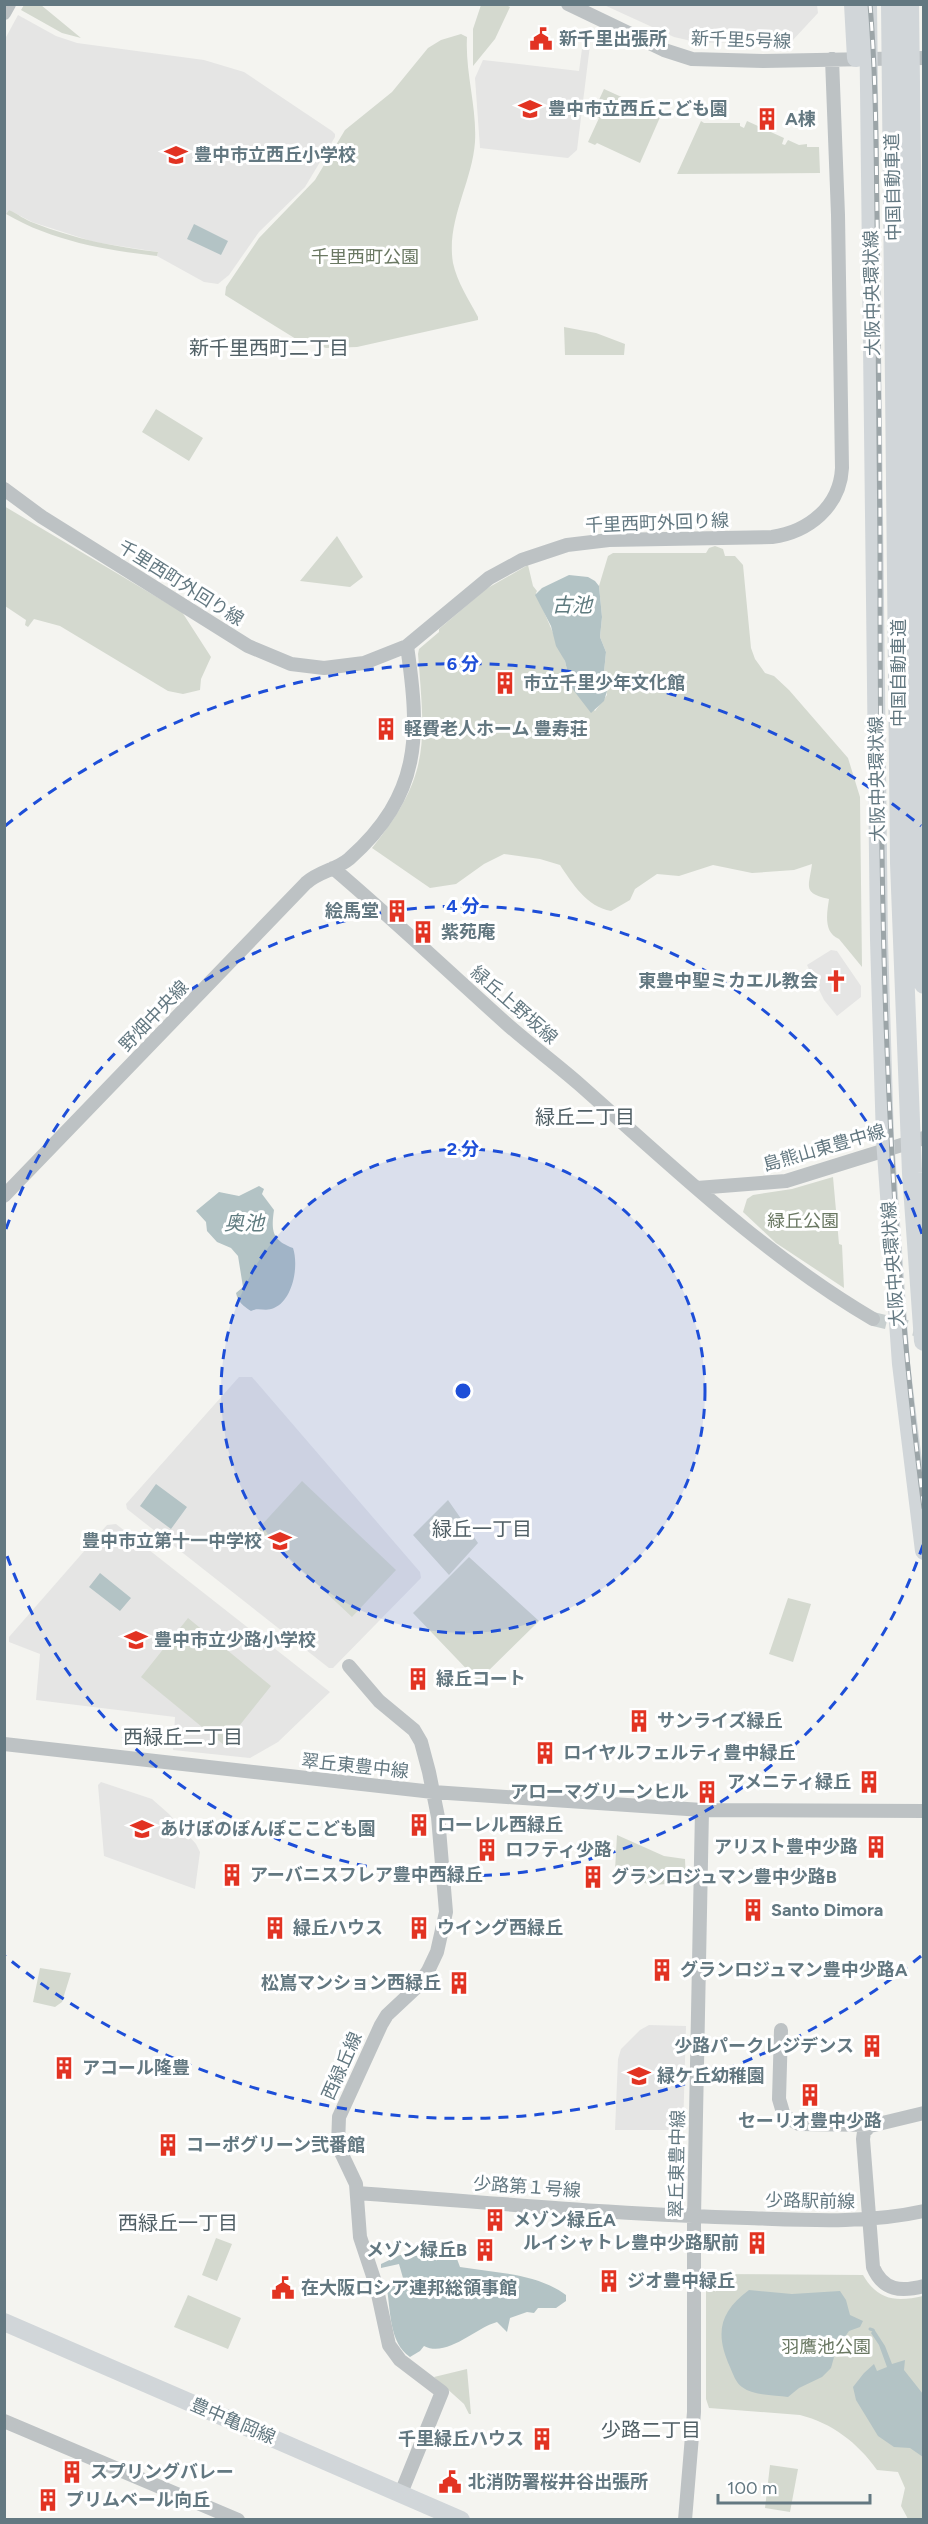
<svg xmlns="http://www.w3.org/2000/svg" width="928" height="2524" viewBox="0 0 928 2524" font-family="Figtree,'Noto Sans JP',sans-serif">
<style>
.built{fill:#e5e5e4}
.green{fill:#d4d9cf}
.water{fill:#b3c3c5}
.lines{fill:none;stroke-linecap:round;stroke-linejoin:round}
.stream{stroke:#b3c3c5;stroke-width:3}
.tertiary-tunnel{stroke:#c8cfcf;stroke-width:14;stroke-dasharray:14 7;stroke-linecap:butt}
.tertiary{stroke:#bdc2c4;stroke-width:14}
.primary{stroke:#d1d6d9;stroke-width:18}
.motorway{stroke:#d1d6d9;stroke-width:20}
.rail-casing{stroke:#9ca5a8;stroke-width:5}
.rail{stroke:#fff;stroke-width:3;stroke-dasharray:9;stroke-linecap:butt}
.ring{fill:none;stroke:#1d4ed8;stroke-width:3;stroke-dasharray:10 8}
.labels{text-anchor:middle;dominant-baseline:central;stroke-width:6;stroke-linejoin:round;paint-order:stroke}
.poi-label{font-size:18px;font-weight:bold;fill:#637881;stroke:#fff;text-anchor:start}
.street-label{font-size:18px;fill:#637881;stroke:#fff}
.park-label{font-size:18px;fill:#6a7862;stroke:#fff}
.neighbourhood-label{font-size:20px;fill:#516066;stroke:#fff}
.water-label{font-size:20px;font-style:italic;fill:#5f7b7f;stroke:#fff}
.centre{fill:#1d4ed8;stroke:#fff;stroke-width:3}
.ring-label{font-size:18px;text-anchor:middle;font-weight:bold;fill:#1d4ed8;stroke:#fff;stroke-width:6;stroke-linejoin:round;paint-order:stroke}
</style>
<rect width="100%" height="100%" fill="#f4f4f0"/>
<path class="built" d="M817,5l1,8 -26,28 -92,2 -26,-6 -70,-32z
M18,15l38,21 21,7 127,17 40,12 88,59 3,3v3l-30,50 -46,45 -30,43 -11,9 -14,-2 -47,-26 1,-4 -64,-10 -62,-20 -23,-12 -3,4 -1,-1 1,-4 -1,-170z
M584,34l7,3 -14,113 -9,8 -88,-10 -5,-70 8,-18 96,11z
M831,950l6,1 24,35v11l-24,19 -13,-16 -17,-35z
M239,1377h13l168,195 1,6 -88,90h-4l-202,-159 -1,-5z
M116,1524l214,168 -52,50 -28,16 -77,-8 2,-33 -139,-17 4,-46 -31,-12v-5l98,-112z
M101,1782l51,17 17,15 27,30 4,8 -5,37 -91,-33 -6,-71z
M649,2025l37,1 -3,104h-68l3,-71 3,-10 19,-19z"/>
<path class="green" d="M24,5h17l40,33 -19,-5 -41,-23z
M481,5h25l4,2 -15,32 -22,27v-37z
M461,34l6,3c-2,35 10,70 8,105 -3,41 -29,79 -22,121 4,19 16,37 25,54v3l-121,27 -31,1 -30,-9 -71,-44 1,-8 33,-49 56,-58 30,-50 47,-38 36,-44 13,-8z
M604,89l57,26 -21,48 -43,-20 -2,2 -7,-3 11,-24 -7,-3z
M701,121l3,2h36v3l4,2 3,-7 37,17 -2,6 3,1 3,-5 11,5 8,-1v3h12l1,26 -143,1z
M9,210c9,4 16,10 25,13 41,16 81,24 124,29l-1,4c-52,-6 -105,-15 -151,-42z
M564,327l32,6 29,11 -1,11h-59z
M156,409l47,29 -14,23 -47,-29z
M4,506l178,106 29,45 -10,22 -1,11 -17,4 -15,-3 -108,-65 -26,-7 -6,8 -3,-2 1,-5 -21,-14z
M337,536l26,41 -13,10 -50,-6z
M715,546l8,3 2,7h10l8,9 8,83 4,11 10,14 9,3 15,14 59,68 12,39 2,170 -23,-28c-16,-7 -12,-26 -10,-40 -27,-6 -20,-12 -17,-35l-18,6 -42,3 -39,-8 -34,11 -22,-2 -22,15 -5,11 -19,11c-24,-4 -39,-28 -51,-46l-20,-6 -36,-5 -20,10 -28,20 -26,4 -58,-40c59,-73 53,-105 46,-194l1,-5 20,-17v-3l47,-40 42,-24 5,21 4,5 -1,2 29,68 6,26 24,24 12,-16 -3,-23 2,-20 -6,-15 2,-20 -3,-31 9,-30 5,-3h93l3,-5z
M833,1177l6,67 3,1 2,43 -68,-45 -33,-31 4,-13 6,-4 39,-6z
M302,1481l94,89 -44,47 -94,-88z
M448,1500l30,43 -29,32 -36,-40z
M469,1557l70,64 -61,60 -65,-68z
M788,1598l23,6 -18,58 -24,-8z
M188,1618l83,68 -47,59 -83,-68z
M617,1835l47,21 21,3 1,23c-36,4 -39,5 -71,-12z
M40,1968l31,5 -9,29 -7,5 -22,-5z
M216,2238l16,6 -15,37 -15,-6z
M706,2274l157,1c15,26 34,27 60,21v223h-15l-7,-13 4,-18 -7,-16 -21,-2c-19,-27 -45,-47 -77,-55l-91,-7 -3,-9z
M188,2295l53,23 -13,31 -54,-22z
M467,2369l4,45h-2l-5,-10 -30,-27z
M770,2465l28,4 -8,43 -25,-4z"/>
<path class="water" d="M194,224l34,17 -7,14 -34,-16z
M569,575l19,2 7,4 4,5 3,31 -2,20 6,15 -2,20 3,19 -3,10 -13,12 -20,-26 -6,-26 -9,-15 -5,-20 -16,-31 7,-7z
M259,1186l5,3 -2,5 12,16c-3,21 -2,30 19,38 6,18 0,52 -19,60 -8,4 -16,-1 -23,3 -8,-5 -13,-9 -15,-18l7,-6 -5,-31 -7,-8 -14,-6 -10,-11 -1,-9 -10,-11 23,-19 20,4z
M156,1484l31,23 -16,22 -31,-23z
M100,1573l31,25 -11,13 -31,-24z
M400,2255l53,3 4,1 3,8c36,6 76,6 106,28v6l-10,7h-18l-4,5 -7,-1 -17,6 -3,14 -10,-10c-22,6 -50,36 -73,24l-4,5 -10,6c-22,-15 -19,-49 -24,-74l17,-5 -4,-14 -18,4v-4z
M749,2290l43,4 48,-3 6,9 4,15 13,6 -3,6 -11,4 -13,19 -5,18 -9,9 -23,11 -11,9c-14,-2 -34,-1 -46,-10 -6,-4 -9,-13 -12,-20 -15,-33 -11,-55 19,-77z
M874,2329l11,17 7,18 13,-4 -1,10 19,24v63l-13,-9 -16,-1 -16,-11 -22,-36 -3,-13 11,-14 10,-9 3,7 10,-4 -8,-22 -8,-12z"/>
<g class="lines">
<path class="stream" d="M870,2329l3,1"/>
<path class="tertiary-tunnel" d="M873,1319l51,12"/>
<path class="tertiary" d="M568,4l96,46 28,9 71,2 161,-3
M4,13l5,-9
M4,489l38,28 206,129 43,18 33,4 40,-5 43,-17 82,-68 33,-18 45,-15 42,-5 163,-3c36,-5 68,-30 70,-69l-4,-253 -6,-156
M333,868c60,51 117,105 176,158 23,20 47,38 70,58 94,83 185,171 294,235
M697,1188l89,-7 138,-43
M4,1196l302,-313c13,-12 30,-13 43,-24 73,-65 71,-124 58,-213
M349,1666l30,35 35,29 7,12 8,30 9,45 8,95 -9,40 -9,19 -10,15 -31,29 -6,10 -42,92 -1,29 18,38 4,53 16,48 13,60 11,15 42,32 -41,101
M4,1744l429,48 269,18 222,1
M781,2030l-2,69 5,17 15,8 74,1
M924,2113l-54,13 -6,6 -1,7 10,128c10,24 28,25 51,19
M357,2193c130,9 260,22 390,25 60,2 118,6 177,-7
M4,2421l234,99
M685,2520l9,-108v-195l8,-407"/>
<path class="primary" d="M853,4l3,54
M868,4l11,936 6,199 16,225 23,187
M4,2322l457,198"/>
<path class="motorway" d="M891,4l9,859 12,310 12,168
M909,4l11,870 4,110"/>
<g class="rail-casing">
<path id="rail" d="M870,4c6,71 6,142 7,212 2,111 3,222 3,333 0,319 2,642 44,959"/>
</g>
<use href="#rail" class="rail"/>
</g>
<circle cx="463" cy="1391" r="242" fill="#1d4ed8" fill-opacity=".12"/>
<g class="ring">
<circle cx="463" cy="1391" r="242"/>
<path d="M923 1545A485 485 0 0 1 6 1553M6 1229A485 485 0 0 1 923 1237"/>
<path d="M921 1956A727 727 0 0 1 5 1956M5 826A727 727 0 0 1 921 826"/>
</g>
<defs>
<g id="civic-bare" transform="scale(1.8)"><path d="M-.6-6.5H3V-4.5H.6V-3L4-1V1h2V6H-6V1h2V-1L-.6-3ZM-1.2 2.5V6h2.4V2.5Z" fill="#e23322" stroke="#fff" stroke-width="2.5" paint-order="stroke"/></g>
<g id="school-bare" transform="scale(1.8)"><path d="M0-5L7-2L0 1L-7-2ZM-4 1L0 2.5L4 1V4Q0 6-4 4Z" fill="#e23322" stroke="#fff" stroke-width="2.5" paint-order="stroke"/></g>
<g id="building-bare" transform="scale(1.8)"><path d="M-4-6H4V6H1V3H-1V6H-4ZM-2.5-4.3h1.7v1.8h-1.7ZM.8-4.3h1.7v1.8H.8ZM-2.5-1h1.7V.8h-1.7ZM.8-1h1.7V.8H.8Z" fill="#e23322" stroke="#fff" stroke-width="2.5" paint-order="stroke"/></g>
<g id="church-bare" transform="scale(1.8)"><path d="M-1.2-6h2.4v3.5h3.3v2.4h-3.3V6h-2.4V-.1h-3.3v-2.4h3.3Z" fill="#e23322" stroke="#fff" stroke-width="2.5" paint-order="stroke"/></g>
</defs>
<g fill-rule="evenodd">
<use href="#civic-bare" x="541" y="39"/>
<use href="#school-bare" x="530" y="109"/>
<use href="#building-bare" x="767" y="119"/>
<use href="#school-bare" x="176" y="155"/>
<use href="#building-bare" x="505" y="683"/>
<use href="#building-bare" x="386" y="729"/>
<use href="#building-bare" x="397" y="911"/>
<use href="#building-bare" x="423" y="932"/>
<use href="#church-bare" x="836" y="981"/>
<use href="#school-bare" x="280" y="1541"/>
<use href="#school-bare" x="136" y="1640"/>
<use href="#building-bare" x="418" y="1679"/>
<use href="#building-bare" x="639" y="1721"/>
<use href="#building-bare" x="545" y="1753"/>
<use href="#building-bare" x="869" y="1782"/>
<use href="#building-bare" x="707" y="1792"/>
<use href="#building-bare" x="419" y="1825"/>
<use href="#school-bare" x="142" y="1829"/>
<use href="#building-bare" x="876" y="1847"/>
<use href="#building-bare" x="487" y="1850"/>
<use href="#building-bare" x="232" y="1875"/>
<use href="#building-bare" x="593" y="1877"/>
<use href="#building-bare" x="753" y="1910"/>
<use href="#building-bare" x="275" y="1928"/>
<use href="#building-bare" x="419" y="1928"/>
<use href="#building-bare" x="662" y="1970"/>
<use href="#building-bare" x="459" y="1983"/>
<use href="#building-bare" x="872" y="2046"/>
<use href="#building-bare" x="64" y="2068"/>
<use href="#school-bare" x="639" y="2076"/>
<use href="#building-bare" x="810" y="2095"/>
<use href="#building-bare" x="168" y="2145"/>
<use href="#building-bare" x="495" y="2220"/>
<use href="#building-bare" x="757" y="2243"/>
<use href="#building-bare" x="485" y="2250"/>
<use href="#building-bare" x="609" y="2281"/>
<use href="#civic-bare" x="283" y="2288"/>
<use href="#building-bare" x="542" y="2439"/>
<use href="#building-bare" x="72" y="2472"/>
<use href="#civic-bare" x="450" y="2482"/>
<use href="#building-bare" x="48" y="2500"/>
</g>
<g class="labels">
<g class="poi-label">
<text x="559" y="39">新千里出張所</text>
<text x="548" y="109">豊中市立西丘こども園</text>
<text x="785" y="119">A棟</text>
<text x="194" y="155">豊中市立西丘小学校</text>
<text x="523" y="683">市立千里少年文化館</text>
<text x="404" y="729">軽費老人ホーム 豊寿荘</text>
<text x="379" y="911" text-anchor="end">絵馬堂</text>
<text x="441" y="932">紫苑庵</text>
<text x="818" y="981" text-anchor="end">東豊中聖ミカエル教会</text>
<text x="262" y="1541" text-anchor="end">豊中市立第十一中学校</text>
<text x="154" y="1640">豊中市立少路小学校</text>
<text x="436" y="1679">緑丘コート</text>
<text x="657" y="1721">サンライズ緑丘</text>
<text x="563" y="1753">ロイヤルフェルティ豊中緑丘</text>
<text x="851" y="1782" text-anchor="end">アメニティ緑丘</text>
<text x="689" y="1792" text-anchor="end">アローマグリーンヒル</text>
<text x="437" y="1825">ローレル西緑丘</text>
<text x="160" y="1829">あけぼのぽんぽここども園</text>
<text x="858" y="1847" text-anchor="end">アリスト豊中少路</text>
<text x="505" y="1850">ロフティ少路</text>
<text x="250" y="1875">アーバニスフレア豊中西緑丘</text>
<text x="611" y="1877">グランロジュマン豊中少路B</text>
<text x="771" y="1910">Santo Dimora</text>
<text x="293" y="1928">緑丘ハウス</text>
<text x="437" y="1928">ウイング西緑丘</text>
<text x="680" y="1970">グランロジュマン豊中少路A</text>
<text x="441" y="1983" text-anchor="end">松嶌マンション西緑丘</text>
<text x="854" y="2046" text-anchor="end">少路パークレジデンス</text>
<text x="82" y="2068">アコール隆豊</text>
<text x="657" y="2076">緑ケ丘幼稚園</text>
<text x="810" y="2121" text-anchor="middle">セーリオ豊中少路</text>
<text x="186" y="2145">コーポグリーン弐番館</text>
<text x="513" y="2220">メゾン緑丘A</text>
<text x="739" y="2243" text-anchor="end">ルイシャトレ豊中少路駅前</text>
<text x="467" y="2250" text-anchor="end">メゾン緑丘B</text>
<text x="627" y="2281">ジオ豊中緑丘</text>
<text x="301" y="2288">在大阪ロシア連邦総領事館</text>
<text x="524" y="2439" text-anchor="end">千里緑丘ハウス</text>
<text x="90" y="2472">スプリングバレー</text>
<text x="468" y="2482">北消防署桜井谷出張所</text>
<text x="66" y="2500">プリムベール向丘</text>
</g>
<g class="street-label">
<text transform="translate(741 40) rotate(2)">新千里5号線</text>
<text transform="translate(893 187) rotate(-91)">中国自動車道</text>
<text transform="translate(872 293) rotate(-91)">大阪中央環状線</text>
<text transform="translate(657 523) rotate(-2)">千里西町外回り線</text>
<text transform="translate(181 583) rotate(32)">千里西町外回り線</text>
<text transform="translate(899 673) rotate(-90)">中国自動車道</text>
<text transform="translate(877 779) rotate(-91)">大阪中央環状線</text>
<text transform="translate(514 1005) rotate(41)">緑丘上野坂線</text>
<text transform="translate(154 1016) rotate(-46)">野畑中央線</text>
<text transform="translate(824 1148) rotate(-16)">島熊山東豊中線</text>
<text transform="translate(893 1264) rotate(-94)">大阪中央環状線</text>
<text transform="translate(355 1766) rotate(6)">翠丘東豊中線</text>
<text transform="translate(342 2066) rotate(-66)">西緑丘線</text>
<text transform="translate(677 2164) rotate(-89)">翠丘東豊中線</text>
<text transform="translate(527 2187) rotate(4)">少路第１号線</text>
<text transform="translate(810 2201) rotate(1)">少路駅前線</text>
<text transform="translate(233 2421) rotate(23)">豊中亀岡線</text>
</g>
<g class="park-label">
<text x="365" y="257">千里西町公園</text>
<text x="803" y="1221">緑丘公園</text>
<text x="826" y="2347">羽鷹池公園</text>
</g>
<g class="neighbourhood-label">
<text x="269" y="348">新千里西町二丁目</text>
<text x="585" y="1117">緑丘二丁目</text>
<text x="482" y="1529">緑丘一丁目</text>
<text x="183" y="1737">西緑丘二丁目</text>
<text x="178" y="2223">西緑丘一丁目</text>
<text x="651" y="2430">少路二丁目</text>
</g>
<g class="water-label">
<text x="572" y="605">古池</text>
<text x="244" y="1223">奥池</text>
</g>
</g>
<circle cx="463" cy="1391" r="9" class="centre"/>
<g class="ring-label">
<text x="463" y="670">6 分</text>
<text x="463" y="912">4 分</text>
<text x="463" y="1155">2 分</text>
</g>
<rect width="928" height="2524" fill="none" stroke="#637881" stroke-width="12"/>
<path d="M718 2494v9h152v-9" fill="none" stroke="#637881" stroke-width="3"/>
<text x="727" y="2494" font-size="18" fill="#637881" stroke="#ffffff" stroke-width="4.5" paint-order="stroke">100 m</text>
</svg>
